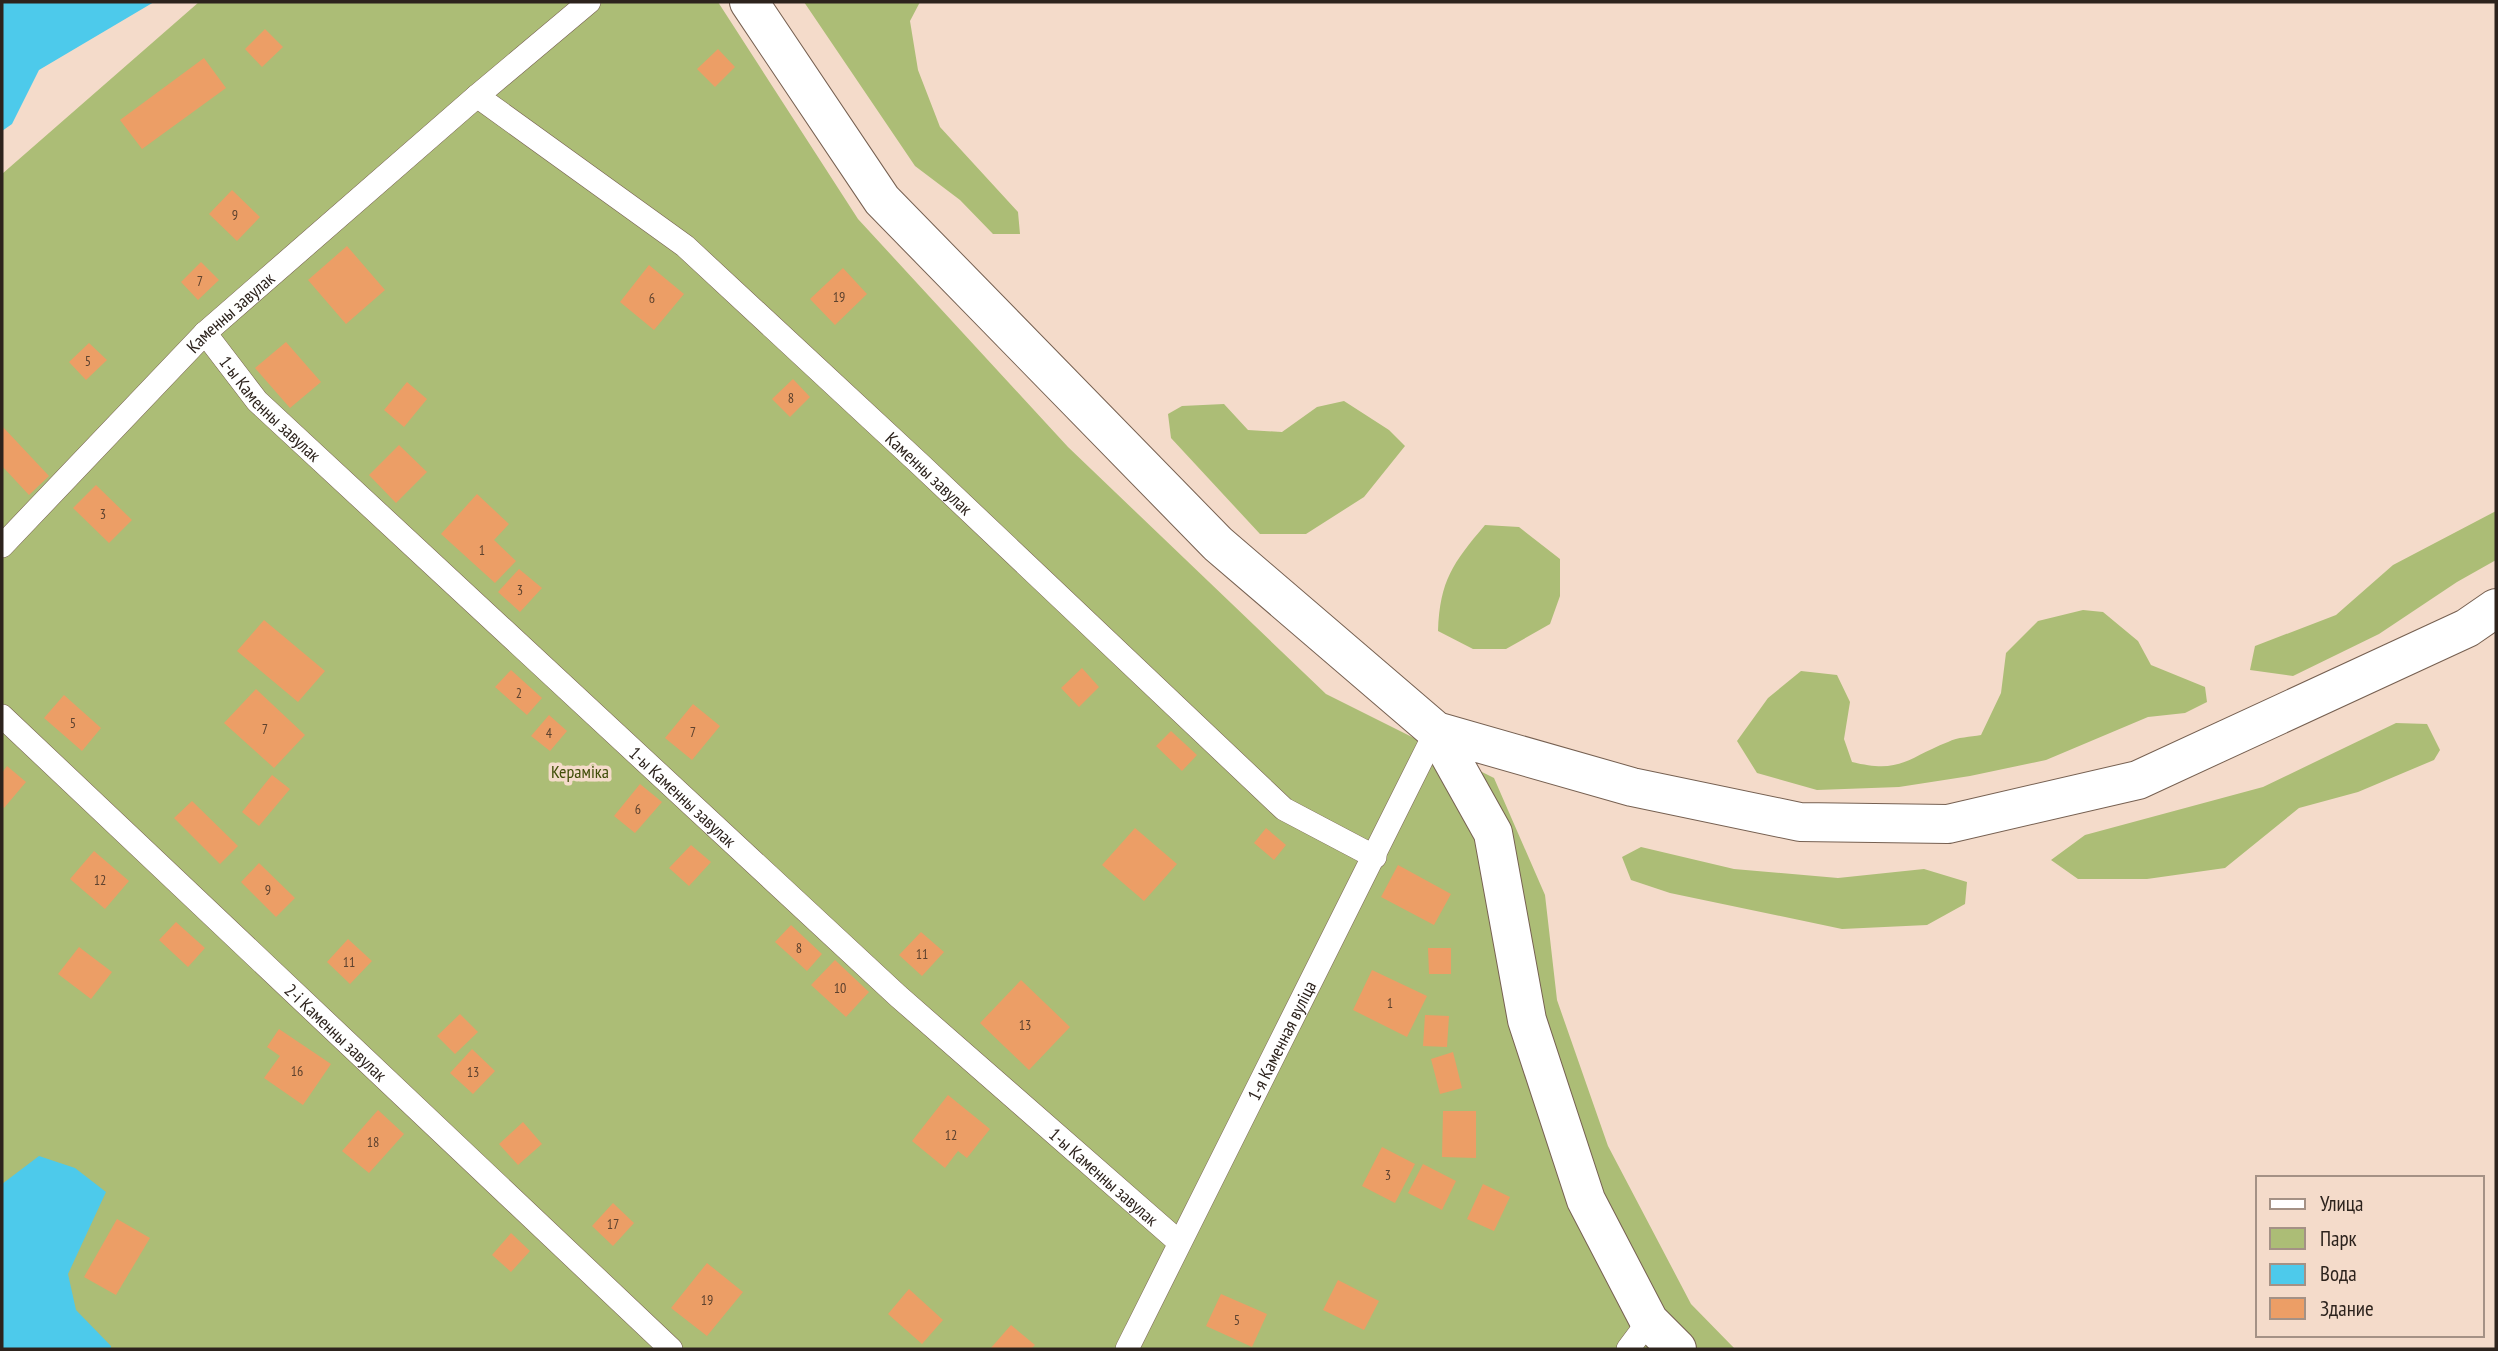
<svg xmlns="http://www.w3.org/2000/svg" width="2498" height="1351" viewBox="0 0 2498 1351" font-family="'PT Sans Narrow',sans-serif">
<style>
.green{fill:#acbd76}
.water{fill:#4dcaeb}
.building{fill:#ec9e66}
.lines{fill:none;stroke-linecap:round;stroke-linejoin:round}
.service-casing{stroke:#766051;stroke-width:24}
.minor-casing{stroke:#766051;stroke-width:40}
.service{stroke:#fff;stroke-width:23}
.minor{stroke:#fff;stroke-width:38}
.labels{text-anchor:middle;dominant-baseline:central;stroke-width:7;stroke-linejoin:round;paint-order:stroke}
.number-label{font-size:14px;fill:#5d422f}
.street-label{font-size:18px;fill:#2d231d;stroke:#f4dbca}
.park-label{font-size:18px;fill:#414e09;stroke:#f4dbca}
</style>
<rect width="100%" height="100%" fill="#f4dbca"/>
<path class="green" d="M199,2h519l140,217 210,228 258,247 168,84 51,117 12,105 51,146 83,158 44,45h-1733v-1175z
M804,2h116l-10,19 8,49 22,57 78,85 2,22h-27l-33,-34 -45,-34z
M1344,401l45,29 16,16 -41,51 -58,37h-46l-89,-96 -3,-24 14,-8 42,-2 24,26 34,2 35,-25z
M2496,511v49l-39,22 -78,52 -86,42 -43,-6 5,-24 81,-31 57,-50z
M1485,525l34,2 41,32v37l-10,28 -44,25h-33l-35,-18c2,-51 15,-68 47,-106z
M2083,610l20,2 35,29 13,24 54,22 2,15 -22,11 -37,4 -102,43 -76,16 -71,11 -82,3 -60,-17 -20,-32 31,-43 33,-27 36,4 13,27 -6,37 8,23c49,12 55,-4 96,-20 10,-5 22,-5 33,-7l20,-42 5,-40 32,-32z
M2396,723l31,1 13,26 -6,10 -76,32 -59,16 -74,60 -78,11h-69l-27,-19 34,-25 178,-48z
M1641,847l93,22 104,9 86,-9 43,13 -2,22 -38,21 -85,4 -172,-36 -39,-13 -9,-23z"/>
<path class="water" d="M2,2h152l-115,68 -27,54 -10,7z
M39,1156l36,12 31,24 -38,82 8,36 35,36v3h-109v-165z"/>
<path class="building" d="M265,29l18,18 -21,20 -17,-18z
M718,49l17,18 -20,20 -18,-18z
M204,58l22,30 -84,61 -22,-29z
M232,190l28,27 -23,24 -28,-27z
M347,246l38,44 -39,34 -38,-44z
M201,262l18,18 -21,20 -17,-18z
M649,265l35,29 -30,36 -34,-28z
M843,268l24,26 -32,31 -25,-26z
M286,342l35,40 -31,26 -35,-40z
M89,343l18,17 -21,20 -17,-18z
M793,379l17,18 -20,20 -18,-18z
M407,382l20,17 -23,28 -20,-17z
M2,426l47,50 -20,19 -27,-29z
M399,445l28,27 -31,31 -27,-28z
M96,485l36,35 -23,23 -36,-35z
M477,494l32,30 -15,16 22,21 -21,22 -54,-49z
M519,569l23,19 -22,24 -22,-20z
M264,620l61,51 -27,31 -61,-51z
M1082,668l17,19 -20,20 -18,-19z
M511,670l31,28 -15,17 -32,-28z
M256,689l49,46 -31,33 -50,-45z
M64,695l37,33 -19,23 -38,-33z
M693,704l27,22 -28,34 -27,-22z
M549,715l18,16 -17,20 -19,-15z
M1171,731l26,24 -15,16 -26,-25z
M7,766l19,16 -22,26 -2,-2v-33z
M272,775l18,14 -31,37 -17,-14z
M640,784l22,18 -27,31 -21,-17z
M192,801l46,45 -18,18 -46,-46z
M1135,828l42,36 -33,37 -42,-36z
M1266,828l20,17 -12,15 -20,-17z
M691,845l20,17 -22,24 -20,-18z
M94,851l35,30 -24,28 -35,-30z
M259,863l36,35 -19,19 -35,-35z
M1398,865l53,29 -17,31 -53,-28z
M176,922l29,26 -17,19 -29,-27z
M791,925l31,29 -15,17 -32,-29z
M921,932l23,20 -22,24 -23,-21z
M348,939l24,22 -22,23 -23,-22z
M79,947l33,25 -21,27 -33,-25z
M1428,948h23v26h-22z
M835,960l34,32 -23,25 -35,-32z
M1372,970l55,26 -20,41 -54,-27z
M1021,980l49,47 -41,43 -49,-47z
M460,1014l18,18 -23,22 -18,-18z
M1425,1015l24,1 -2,31 -24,-1z
M279,1029l52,35 -28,41 -39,-27 16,-22 -13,-9z
M472,1049l23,22 -22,23 -23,-21z
M1453,1052l9,36 -22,6 -9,-35z
M948,1095l42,34 -23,29 -9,-7 -13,17 -33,-27z
M378,1110l26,24 -35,39 -27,-22z
M1443,1111h33v47l-34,-1z
M523,1122l19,22 -24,21 -19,-21z
M1382,1147l33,17 -20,39 -33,-17z
M1423,1164l33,17 -14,29 -34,-17z
M1483,1184l27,13 -16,34 -27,-12z
M613,1203l21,20 -21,23 -21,-20z
M117,1219l33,19 -34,57 -32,-18z
M511,1233l19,18 -19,21 -19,-17z
M707,1263l36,29 -36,44 -36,-28z
M1338,1280l41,21 -15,29 -41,-20z
M909,1289l34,31 -21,24 -34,-30z
M1221,1294l46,20 -15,33 -46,-21z
M1011,1325l24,20 -4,4h-41z"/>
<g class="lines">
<g class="service-casing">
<g id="service">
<path id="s1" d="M477,96l208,150 237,220 362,343 91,48"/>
<path id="s2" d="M205,333l52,68 641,595 281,246"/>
<path id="s3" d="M2,546l203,-213 272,-237 112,-94"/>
<path id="s4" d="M2,716l669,633"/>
<path id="s5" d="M1127,1349l309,-618"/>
<path d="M1628,1349l21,-28"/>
</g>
</g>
<g class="minor-casing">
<path id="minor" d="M749,2l133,198 336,344 218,187 196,56 168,35 148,2 190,-44 329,-152 29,-20
M1436,731l57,102 34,187 59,180 63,121 28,28"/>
</g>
<use href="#service" class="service"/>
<use href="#minor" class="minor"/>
</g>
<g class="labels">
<g class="number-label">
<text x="235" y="215">9</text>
<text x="200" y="281">7</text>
<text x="839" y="297">19</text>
<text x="652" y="298">6</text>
<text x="88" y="361">5</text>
<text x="791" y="398">8</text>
<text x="103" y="514">3</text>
<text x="482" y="550">1</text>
<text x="520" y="590">3</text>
<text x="519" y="693">2</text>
<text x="73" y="723">5</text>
<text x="265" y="729">7</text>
<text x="693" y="732">7</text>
<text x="549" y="733">4</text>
<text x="638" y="809">6</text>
<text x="100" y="880">12</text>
<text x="268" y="890">9</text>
<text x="799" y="948">8</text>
<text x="922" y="954">11</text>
<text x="349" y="962">11</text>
<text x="840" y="988">10</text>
<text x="1390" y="1003">1</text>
<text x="1025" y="1025">13</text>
<text x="297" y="1071">16</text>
<text x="473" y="1072">13</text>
<text x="951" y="1135">12</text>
<text x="373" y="1142">18</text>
<text x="1388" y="1175">3</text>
<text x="613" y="1224">17</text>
<text x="707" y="1300">19</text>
<text x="1237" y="1320">5</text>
</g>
<g class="street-label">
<text stroke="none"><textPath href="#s3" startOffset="327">Каменны завулак</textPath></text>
<text stroke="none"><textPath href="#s2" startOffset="100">1-ы Каменны завулак</textPath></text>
<text stroke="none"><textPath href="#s1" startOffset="590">Каменны завулак</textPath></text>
<text stroke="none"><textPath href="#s2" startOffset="667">1-ы Каменны завулак</textPath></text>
<text stroke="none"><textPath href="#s4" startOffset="460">2-і Каменны завулак</textPath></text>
<text stroke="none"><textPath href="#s5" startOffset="345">1-я Каменная вуліца</textPath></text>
<text stroke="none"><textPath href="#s2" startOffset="1234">1-ы Каменны завулак</textPath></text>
</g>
<g class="park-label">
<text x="580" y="771">Кераміка</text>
</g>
</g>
<rect width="2498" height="1351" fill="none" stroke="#2d231d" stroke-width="7"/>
<rect x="2256" y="1176" width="228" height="161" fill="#f4dbca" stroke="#a49185" stroke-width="2"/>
<rect x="2270" y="1199" width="35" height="10" fill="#ffffff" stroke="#a49185" stroke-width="2"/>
<text x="2320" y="1211" font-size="21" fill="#2d231d">Улица</text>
<rect x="2270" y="1228" width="35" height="21" fill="#acbd76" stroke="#a49185" stroke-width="2"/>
<text x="2320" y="1246" font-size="21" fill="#2d231d">Парк</text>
<rect x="2270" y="1264" width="35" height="21" fill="#4dcaeb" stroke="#a49185" stroke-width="2"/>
<text x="2320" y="1281" font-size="21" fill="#2d231d">Вода</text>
<rect x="2270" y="1298" width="35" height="21" fill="#ec9e66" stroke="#a49185" stroke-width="2"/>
<text x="2320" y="1316" font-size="21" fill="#2d231d">Здание</text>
</svg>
